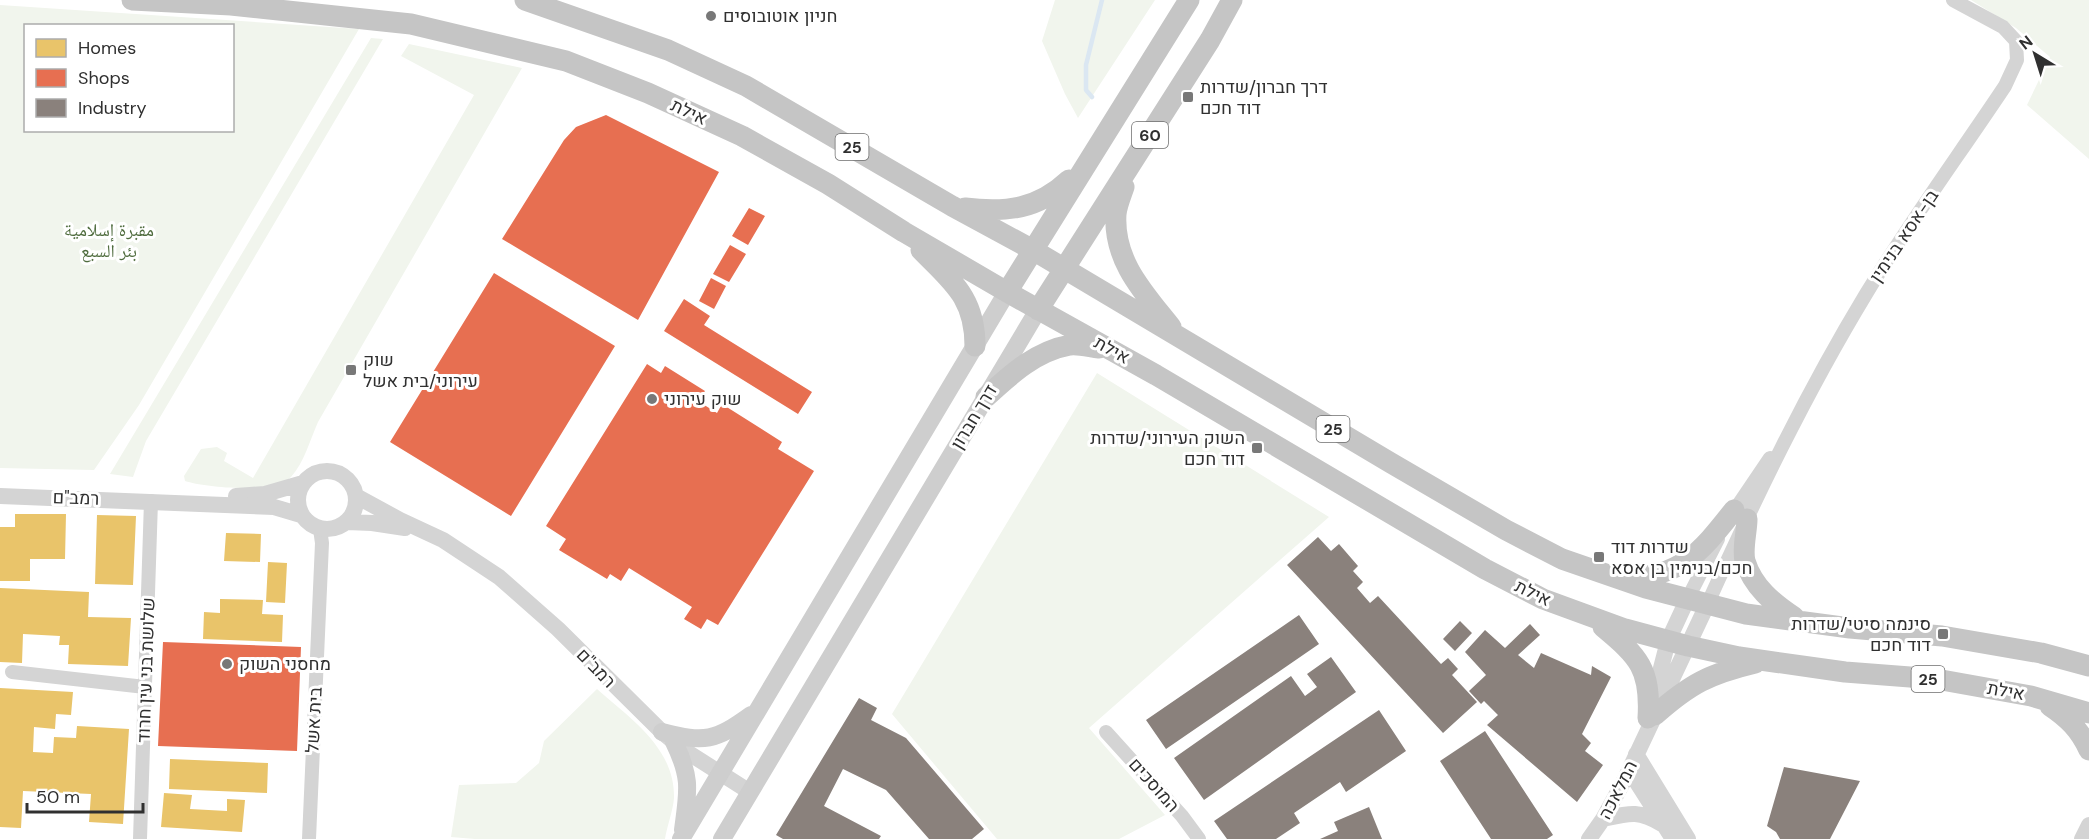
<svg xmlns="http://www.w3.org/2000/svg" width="2089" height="839" viewBox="0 0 2089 839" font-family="'DM Sans','Noto Naskh Arabic',Heebo,sans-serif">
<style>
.green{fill:#f1f5ed;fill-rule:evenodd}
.homes{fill:#e9c46a}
.shops{fill:#e76f51}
.industry{fill:#8a817c}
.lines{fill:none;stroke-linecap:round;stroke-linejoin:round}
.stream{stroke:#dbe7f2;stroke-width:4.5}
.minor{stroke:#d4d4d4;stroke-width:14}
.tertiary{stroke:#d4d4d4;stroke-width:16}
.secondary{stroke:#cecece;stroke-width:18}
.trunk{stroke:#c5c5c5;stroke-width:21}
.poi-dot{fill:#787878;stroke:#fff;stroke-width:2}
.labels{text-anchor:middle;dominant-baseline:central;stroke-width:6;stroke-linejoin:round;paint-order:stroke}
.shield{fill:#fff;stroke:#6e6e6e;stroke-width:1.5}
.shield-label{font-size:16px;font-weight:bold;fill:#303030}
.poi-label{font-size:18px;fill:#303030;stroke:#fff;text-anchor:start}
.street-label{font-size:18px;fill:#303030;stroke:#fff}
.park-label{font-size:18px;fill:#4f6c3e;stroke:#fff}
</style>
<rect width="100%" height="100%" fill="#fff"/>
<path class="green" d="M1055,0h100l-77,118 -13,-24 -23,-53z
M1971,0h118v159l-62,-54 23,-48 -34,-29z
M0,5l359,24 -220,376 -45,65 -94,-2zM26,26h206v104h-206z
M371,38l12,1 -237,402 -13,36 -23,-3z
M409,44l113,24 -204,354c-8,18 -14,41 -27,55 -16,17 -84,11 -106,4l-1,-5 17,-27 16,-2 10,6 -3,8 29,17 221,-383 -73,-39z
M1097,373l232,144 -240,211 76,87 -46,24h-122l-105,-125z
M597,689c34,30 78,59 77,109 -1,13 -7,28 -9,41h-190l-24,-2 8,-52 57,-2 23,-20 5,-22z"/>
<path class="homes" d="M15,514h51l-1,45h-35v22h-30v-54h15z
M97,515l39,1 -3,69 -38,-1z
M226,533l35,1 -1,28 -36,-1z
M268,562l19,1 -2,40 -19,-1z
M0,588l89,4 -1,25 43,1 -3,48 -60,-2 1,-19h-10l1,-9 -37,-2 -1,29 -22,-1z
M220,599l43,1 -1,14 21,1 -1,27 -79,-3 1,-27 16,1z
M0,688l73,4 -2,23 -15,-1 -1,15 -21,-2 -1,25 20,1 1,-16 22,1 1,-12 52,3 -6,95 -34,-2 2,-28 -68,-3 -2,37 -21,-1z
M170,759l98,4 -1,30 -98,-4z
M164,793l28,2 -2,14 37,2v-12l18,1 -3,32 -81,-5z"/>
<path class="shops" d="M606,115l113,57 -81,148 -136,-81 62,-99 12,-13z
M749,208l16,8 -17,29 -16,-9z
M730,245l16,9 -17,28 -16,-8z
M494,273l121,73 -104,170 -121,-74z
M711,278l15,8 -12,23 -15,-8z
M684,299l26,17 -6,9 108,67 -14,22 -134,-83z
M647,364l14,9 4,-7 40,25 -7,10 19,12 5,-9 60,38 -4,7 36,22 -96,154 -11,-6 -6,10 -17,-10 8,-12 -63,-39 -8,13 -11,-7 -3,5 -48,-29 7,-11 -20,-13z
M163,642l138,5 -4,104 -139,-5z"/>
<path class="industry" d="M1318,537l13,14 8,-7 19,22 -5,5 10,11 -6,6 13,15 8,-7 63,68 7,-6 10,11 -6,6 25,27 -34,31 -156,-168z
M1299,615l20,29 -153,105 -20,-29z
M1460,621l12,12 -17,18 -12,-12z
M1530,624l10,11 -22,20 16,13 7,-15 50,22 1,-9 19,11 -29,57 9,9 -6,8 18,14 -26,37 -90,-77 11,-10 -14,-14 -3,3 -12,-13 17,-16 -21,-23 20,-22 20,18z
M1331,657l25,35 -152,108 -30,-42 117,-82 14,20 12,-9 -10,-13z
M859,698l18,10 -6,12 35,18 78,91 -12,10h-43l-43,-49 -43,-21 -19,37 57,30 -2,3h-96l-7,-4z
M1379,710l27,41 -60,41 -6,-10 -46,31 6,10 -24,16h-49l-13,-18z
M1485,731l68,104 -6,4h-56l-51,-78z
M1784,767l76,14 -30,58h-50l-4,-7 -9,-6z
M1369,807l13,32h-62l18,-8 -4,-9z"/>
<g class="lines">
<path class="stream" d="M1092,97l-6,-7v-25l16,-65"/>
<path class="minor" d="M1730,517l40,-59
M1687,600l31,-61
M1707,605c48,-106 99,-212 159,-311 43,-71 93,-139 139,-208l12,-26 -1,-19 -13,-14 -50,-27
M12,672l133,15
M1106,732l76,84 17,23
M140,839l11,-338
M309,839l13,-296 -2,-14"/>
<path class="tertiary" d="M298 500a29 29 0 1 1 58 0a29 29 0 1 1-58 0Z
M0,496l274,11 27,8
M236,496l29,-2 38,-11
M356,496l44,24 43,20 56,37 59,52 104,103 22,18 66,42
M347,522l25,1 33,5
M1652,703l16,-62 19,-41
M1636,754l52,85
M1629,770l44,69
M1603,819c27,-6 35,-9 59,5
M1589,839l14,-20 22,-40 82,-174
M2082,839l7,-14"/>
<path class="secondary" d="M662,732c43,11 53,9 89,-17
M674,742c18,37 14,49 9,88
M681,839l326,-547
M722,839l316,-529"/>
<path class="trunk" d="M132,0l99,5 180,19 155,37 82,32 94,43 86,48 76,48 103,60 149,83 329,194 58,30 82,30 63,17 51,11 106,15 91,7 95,17 58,17
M525,0l143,50 78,36 206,120 81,44 358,213 115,67 56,29 84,29 100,26 104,14 92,8 99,17 48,13
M1124,187c-3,9 -7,18 -8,27 -3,47 28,79 55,113
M965,208c42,5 73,1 104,-28
M921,250c31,32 54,47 54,96
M1007,292l182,-292
M1038,310l172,-270 22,-40
M986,397c25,-23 50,-46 84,-52 9,-1 20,2 29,3
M1747,519c0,12 -5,30 -2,42 8,26 28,42 49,56
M1625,577c56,2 78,-28 109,-67
M1603,627c36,30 48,42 45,91
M2050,706c18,12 30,24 39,44
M1655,715c35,-31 54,-41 100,-52"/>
</g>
<g class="poi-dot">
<circle cx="711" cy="16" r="6"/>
<rect x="1182" y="91" width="12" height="12" rx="3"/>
<rect x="345" y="364" width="12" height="12" rx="3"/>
<circle cx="652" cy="399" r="6"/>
<rect x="1251" y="442" width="12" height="12" rx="3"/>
<rect x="1593" y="551" width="12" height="12" rx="3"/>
<rect x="1937" y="628" width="12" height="12" rx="3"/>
<circle cx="227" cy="664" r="6"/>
</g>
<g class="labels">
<g class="shield">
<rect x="1132" y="122" width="36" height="26" rx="4.5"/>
<rect x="835.5" y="134" width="33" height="26" rx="4.5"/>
<rect x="1316.5" y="416" width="33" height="26" rx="4.5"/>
<rect x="1911.5" y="666" width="33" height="26" rx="4.5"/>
</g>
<g class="shield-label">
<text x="1150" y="135">60</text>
<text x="852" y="147">25</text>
<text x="1333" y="429">25</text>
<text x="1928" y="679">25</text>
</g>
<g class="poi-label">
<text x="723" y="16">חניון אוטובוסים</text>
<text x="1200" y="87">דרך חברון/שדרות<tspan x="1200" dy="21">דוד חכם</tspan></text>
<text x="363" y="360">שוק<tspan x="363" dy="21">עירוני/בית אשל</tspan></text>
<text x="664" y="399">שוק עירוני</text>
<text x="1245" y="438" text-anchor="end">השוק העירוני/שדרות<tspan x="1245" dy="21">דוד חכם</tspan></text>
<text x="1611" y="547">שדרות דוד<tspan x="1611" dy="21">חכם/בנימין בן אסא</tspan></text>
<text x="1931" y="624" text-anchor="end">סינמה סיטי/שדרות<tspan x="1931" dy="21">דוד חכם</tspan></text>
<text x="239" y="664">מחסני השוק</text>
</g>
<g class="street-label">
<text transform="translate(689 112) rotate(25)">אילת</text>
<text transform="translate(1904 236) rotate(-56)">בן-אסא בנימין</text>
<text transform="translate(1112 350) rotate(29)">אילת</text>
<text transform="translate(974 417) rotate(-59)">דרך חברון</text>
<text transform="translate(76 498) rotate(2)">רמב"ם</text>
<text transform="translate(1533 593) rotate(26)">אילת</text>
<text transform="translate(596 668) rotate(46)">רמב"ם</text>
<text transform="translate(146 670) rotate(-88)">שלושת בני עין חרוד</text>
<text transform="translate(2006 691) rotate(10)">אילת</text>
<text transform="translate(314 720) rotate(-87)">בית אשל</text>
<text transform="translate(1154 785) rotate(48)">המוסכים</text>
<text transform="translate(1618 790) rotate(-63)">המלאכה</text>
</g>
<g class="park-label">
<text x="109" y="230">مقبرة إسلامية<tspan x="109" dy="21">بئر السبع</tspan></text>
</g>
</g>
<rect x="24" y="24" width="210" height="108" fill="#ffffff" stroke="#acacac" stroke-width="1.5"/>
<rect x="36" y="39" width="30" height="18" fill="#e9c46a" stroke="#acacac" stroke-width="1.5"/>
<text x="78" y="54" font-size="18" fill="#303030">Homes</text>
<rect x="36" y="69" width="30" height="18" fill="#e76f51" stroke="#acacac" stroke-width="1.5"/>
<text x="78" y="84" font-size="18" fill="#303030">Shops</text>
<rect x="36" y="99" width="30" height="18" fill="#8a817c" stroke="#acacac" stroke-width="1.5"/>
<text x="78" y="114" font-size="18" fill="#303030">Industry</text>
<g transform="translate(2035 54) rotate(322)" stroke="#ffffff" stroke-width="4.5" paint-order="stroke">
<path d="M0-4.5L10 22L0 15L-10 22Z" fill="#303030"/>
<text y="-9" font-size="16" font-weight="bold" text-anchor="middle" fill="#303030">N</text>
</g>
<path d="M27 803v9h116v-9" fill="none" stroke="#303030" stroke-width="3"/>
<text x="36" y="803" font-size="18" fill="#303030" stroke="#ffffff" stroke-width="4.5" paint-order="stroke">50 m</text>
</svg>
